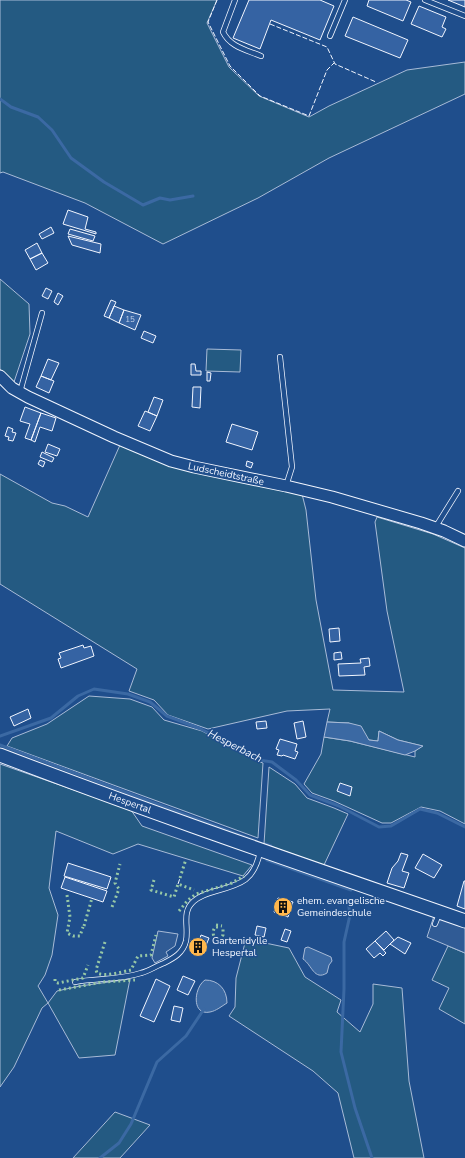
<svg xmlns="http://www.w3.org/2000/svg" width="465" height="1158" viewBox="0 0 465 1158" font-family="'Nunito Sans',sans-serif">
<style>
.green{fill:#245a82;stroke:#a8bbd7}
.parking{fill:#305b95;stroke:#a8bbd7}
.water{fill:#3b69a3;stroke:#a8bbd7}
.lines{fill:none;stroke-linecap:round;stroke-linejoin:round}
.stream{stroke:#3b69a3;stroke-width:3}
.building{fill:#3563a3;stroke:#f2f6ff}
.service-casing{stroke:#f2f6ff;stroke-width:6}
.tertiary-casing{stroke:#f2f6ff;stroke-width:13}
.secondary-casing{stroke:#f2f6ff;stroke-width:15}
.service{stroke:#1f4e8c;stroke-width:4.5}
.tertiary{stroke:#1f4e8c;stroke-width:11}
.secondary{stroke:#1f4e8c;stroke-width:13}
.hedge{stroke:#97c8a6;stroke-width:3;stroke-dasharray:2 3;stroke-linecap:butt}
.fence{stroke:#f2f6ff;stroke-width:1;stroke-dasharray:5 2;stroke-linecap:butt}
.labels{text-anchor:middle;dominant-baseline:central;stroke-width:3;stroke-linejoin:round;paint-order:stroke}
.number-label{font-size:8px;fill:#c3d1e8}
.street-label{font-size:10px;fill:#f2f6ff;stroke:#1f4e8c}
.poi-label{font-size:10px;fill:#f2f6ff;stroke:#1f4e8c;text-anchor:start}
.water-label{font-size:11px;font-style:italic;fill:#f2f6ff;stroke:#1f4e8c}
</style>
<rect width="100%" height="100%" fill="#1f4e8c"/>
<path class="green" d="M0,0h217l-10,23 22,44 30,29 50,21 20,-11 78,-36 58,-8v32l-136,64 -71,40 -95,46 -78,-41 -82,-31 -3,1z
M0,279l29,25 1,30 -16,48 -14,-13z
M207,349l34,1 -1,22 -34,-1z
M120,445l37,16 42,12 103,21 4,16 10,90 17,90 71,2 -17,-81 -12,-89 2,-5 56,17 32,14v276l-25,-13 -19,-4 -30,16h-9l-48,-22 -22,-8 -8,-9 17,-30 3,-17 26,4 65,16v-6l7,-5 -24,-6 -19,-9 -1,10 -9,-1 -20,-17 -22,-1 3,-13 -43,2 -79,18 -40,-14 -14,-15 -25,-9 8,-22 -137,-85v-110l52,29 13,3 23,11z
M89,696l41,3 22,8 12,13 38,11 58,31 3,1 -5,75 -251,-92 5,-8 35,-14z
M0,764l131,46 11,16 110,39 -9,11 -105,-32 -25,10 -57,-23 -7,57 9,27 -6,40 -7,20 -7,11 10,17 9,-12 23,-5 50,-7 -15,76 -36,3 -31,-55 -6,5 -28,59 -14,20z
M269,767l26,17 12,14 27,10 14,6 -24,51 -60,-21z
M246,939l43,9 16,29 36,23 -4,12 23,20 13,-28v-20l29,4 7,93 15,77h-70l-16,-65 -25,-22 -84,-55 6,-9 1,-29z
M448,946l17,7v71l-26,-15 10,-21 -17,-8z
M115,1112l35,13 -30,33h-47z"/>
<path class="parking" d="M434,916l31,10v27l-38,-16z
M158,931l20,3 -3,12 -9,6 2,4 -13,7 -3,-5z"/>
<path class="water" d="M327,722l22,1 12,3 8,14 9,1 1,-10 19,9 25,6 -8,5 -10,4 -55,-14 -26,-4z
M308,947l23,10 1,4 -3,4 -2,8c-13,8 -15,-8 -24,-14l2,-11z
M205,980c13,0 22,9 22,23 -5,3 -11,8 -17,9 -19,4 -16,-25 -5,-32z"/>
<g class="lines">
<path class="stream" d="M0,99l11,8 27,10 14,13 19,28 33,24 39,23 17,-7 10,2 23,-4
M0,736l51,-18 27,-22 16,-7 34,5 22,8 17,14 34,13 58,31 13,2 24,18 14,15 29,11 40,21 12,-1 29,-17 17,4 28,14
M0,745l256,96
M266,844l5,2
M267,860l84,30
M348,900l2,15 -6,27v47l-3,63 14,56 17,50
M100,1158l19,-15 12,-19 26,-62 29,-26 18,-27"/>
</g>
<path class="building" d="M249,0h71l14,6 -14,34 -49,-20 -11,29 -27,-11z
M369,0h37l5,2 -8,19 -36,-15z
M448,0h17v7z
M419,6l27,11 -4,10 4,2 -4,8 -31,-13z
M353,17l55,23 -8,18 -55,-22z
M68,210l20,7 -3,12 11,3v2l-33,-10z
M51,227l3,6 -12,6 -3,-5z
M70,229l25,7 -2,5 -25,-7z
M68,236l33,8 -1,9 -28,-8z
M37,243l5,10 -12,6 -5,-9z
M42,253l6,10 -12,7 -6,-11z
M46,288l6,3 -4,8 -6,-3z
M58,293l5,3 -5,9 -4,-3z
M111,300l5,2 -7,16 -5,-2z
M114,306l10,4 -5,13 -10,-5z
M124,310l17,5 -6,15 -16,-7z
M144,331l12,5 -3,7 -12,-5z
M48,359l11,4 -8,17 -10,-4z
M191,364h4l1,7h5v4h-10z
M207,372l4,1 -1,8h-3z
M41,376l13,5 -5,12 -13,-6z
M193,387h8l-1,21 -8,-1z
M154,397l9,3 -6,16 -9,-4z
M25,407l16,6 -10,27 -6,-2 5,-14 -10,-3z
M145,411l12,5 -7,15 -12,-5z
M41,413l15,5 -4,13 -12,-4 -5,15 -4,-2z
M232,424l26,8 -6,18 -26,-8z
M8,427l5,2 -1,3 4,1 -3,8 -5,-1 1,-3 -4,-1z
M48,444l12,5 -3,7 -12,-4z
M42,452l12,6 -2,4 -12,-5z
M40,460l5,2 -2,5 -5,-3z
M247,461l6,2 -2,5 -5,-2z
M339,628l1,13 -10,1 -1,-13z
M83,645l1,3 7,-2 3,10 -33,12 -3,-9 3,-1 -2,-5z
M341,652l1,7 -8,1v-7z
M369,658l1,8 -6,1 1,8 -26,1 -1,-12 23,-1 -1,-4z
M28,709l3,9 -17,8 -4,-9z
M266,721l1,7 -10,1 -1,-7z
M303,721l3,16 -9,2 -3,-16z
M280,739l17,5 -2,7 3,1 -3,7 -12,-4 -1,1 -5,-1 2,-5 -3,-1z
M340,783l12,4 -2,9 -13,-5z
M401,853l7,2 -6,16 7,2 -5,15 -17,-5 5,-15 6,-7z
M423,854l19,11 -8,13 -19,-10z
M68,863l43,14 -4,12 -43,-13z
M65,877l42,14 -4,11 -42,-14z
M464,881h1v28l-8,-3z
M278,898l15,4 -5,15 -14,-5z
M257,926l9,2 -2,9 -9,-2z
M285,929l6,2 -4,11 -6,-2z
M386,931l8,9 -10,10 -9,-9z
M201,935l8,3 -2,5 -8,-2z
M398,937l13,6 -6,11 -15,-10z
M193,939l14,4 -3,11 -14,-4z
M375,941l11,12 -3,3 -3,-3 -6,5 -8,-9z
M183,976l12,5 -7,14 -11,-5z
M156,979l14,7 -16,36 -14,-6z
M174,1006l9,2 -3,14 -9,-2z"/>
<g class="lines">
<g class="service-casing">
<path id="service" d="M235,0l-12,32c7,15 24,18 38,24
M425,0l40,16
M330,36l15,-36
M280,357l12,110 -6,19
M20,392l22,-79
M435,528l23,-37
M435,924l4,-10
M75,982c22,-4 45,-2 66,-9 8,-2 15,-7 23,-10 10,-5 19,-10 22,-22 3,-15 -5,-29 8,-40 7,-6 14,-8 22,-10 26,-7 38,-11 44,-39"/>
</g>
<g class="tertiary-casing">
<path id="tertiary" d="M0,376l12,12 16,9 86,40 57,24 23,6 92,19 46,11 89,26 23,8 21,10"/>
</g>
<g class="secondary-casing">
<path id="secondary" d="M0,755c154,59 310,112 465,166"/>
</g>
<use href="#service" class="service"/>
<use href="#tertiary" class="tertiary"/>
<use href="#secondary" class="secondary"/>
<path class="hedge" d="M180,878l6,-19
M154,880l-3,10 23,7 4,-13 16,6
M67,895l3,22 -3,16 6,3h7l3,-9
M112,907l7,-18 -4,-6 5,-19
M179,911l9,-11 8,-6 36,-11 12,-7
M216,925l6,1
M84,926l8,-28
M216,940c-3,-4 -4,-8 -1,-13h6
M219,940l4,-5v-6
M105,942l-9,28 1,3c9,4 24,-1 34,-3l7,-14 13,-1 5,-20
M55,979v3l3,1 25,-5 5,-13
M59,990l44,-8 32,-2"/>
<path class="fence" d="M217,0l-9,22 22,44 30,30 49,20 18,-46 7,-7
M270,24l57,23 8,17 41,18
M178,884l2,-6"/>
</g>
<defs>
<g id="building-disc" transform="scale(1)"><circle r="9.5" fill="#ffb74d" stroke="#1f4e8c"/><path d="M-4-6H4V6H1V3H-1V6H-4ZM-2.5-4.3h1.7v1.8h-1.7ZM.8-4.3h1.7v1.8H.8ZM-2.5-1h1.7V.8h-1.7ZM.8-1h1.7V.8H.8Z" fill="#111"/></g>
</defs>
<g fill-rule="evenodd">
<use href="#building-disc" x="283" y="907"/>
<use href="#building-disc" x="198" y="947"/>
</g>
<g class="labels">
<g class="number-label">
<text x="130" y="319">15</text>
</g>
<g class="street-label">
<text transform="translate(226 474) rotate(12)">Ludscheidtstraße</text>
<text transform="translate(130 803) rotate(20)">Hespertal</text>
</g>
<g class="poi-label">
<text x="297" y="901">ehem. evangelische<tspan x="297" dy="12">Gemeindeschule</tspan></text>
<text x="212" y="941">Gartenidylle<tspan x="212" dy="12">Hespertal</tspan></text>
</g>
<g class="water-label">
<text transform="translate(235 746) rotate(27)">Hesperbach</text>
</g>
</g>
</svg>
